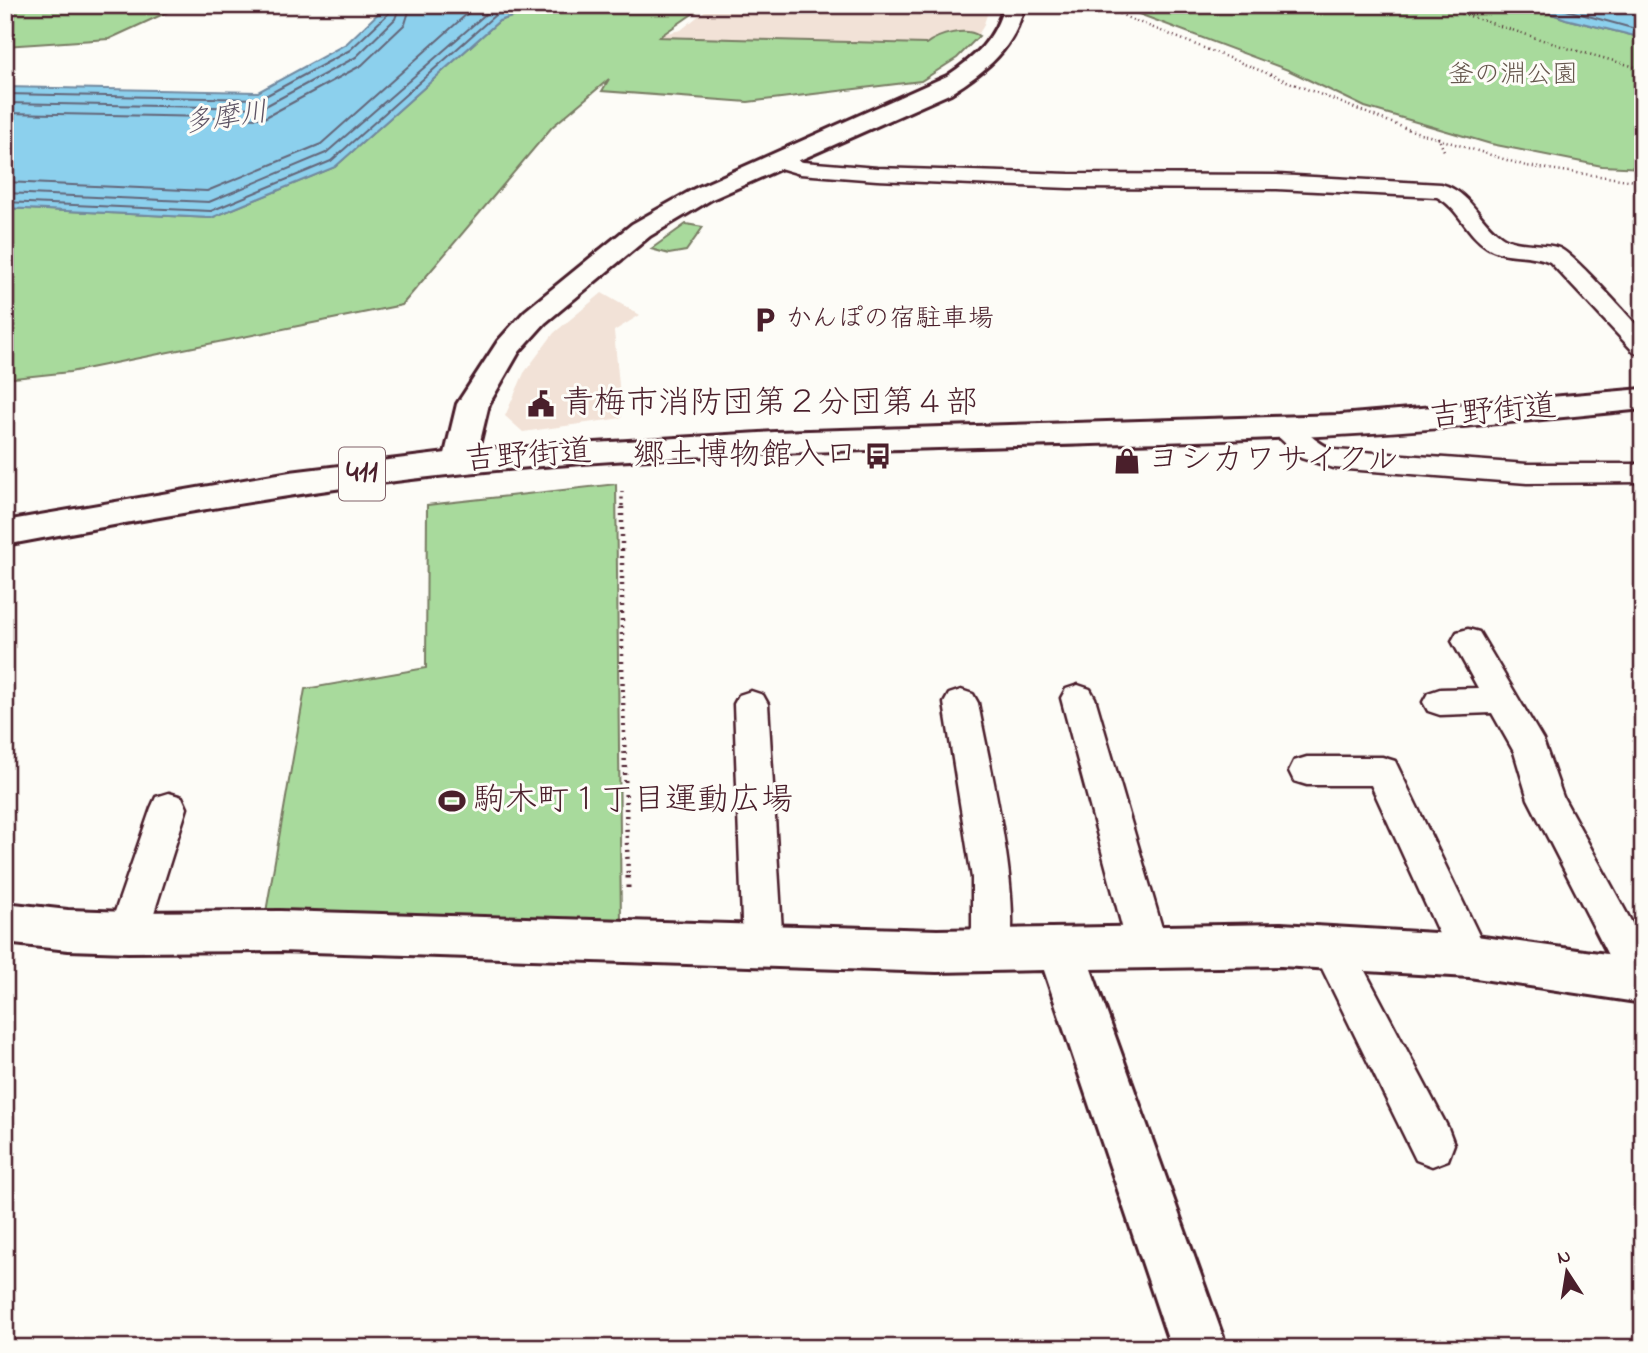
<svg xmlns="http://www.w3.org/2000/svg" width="1648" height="1353" viewBox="0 0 1648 1353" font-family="'Indie Flower','Klee One',sans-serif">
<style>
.built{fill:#f2e2d7}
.green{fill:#a8da9c;stroke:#797c64;stroke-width:2}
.water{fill:#8cd0ed;stroke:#72899f;stroke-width:2}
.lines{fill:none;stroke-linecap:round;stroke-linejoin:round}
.shore{stroke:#646679;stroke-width:2}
.lane-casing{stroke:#4a1f2b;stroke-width:5}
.street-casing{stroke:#4a1f2b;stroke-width:6}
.secondary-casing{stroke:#4a1f2b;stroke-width:6}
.highway-casing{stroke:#4a1f2b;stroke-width:6}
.path-far3{stroke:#4a1f2b;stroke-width:2.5;stroke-dasharray:1 3.5;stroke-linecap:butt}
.path-far2{stroke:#4a1f2b;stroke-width:3.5;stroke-dasharray:2 4.5;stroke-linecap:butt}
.path-far1{stroke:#4a1f2b;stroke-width:4.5;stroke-dasharray:2 5;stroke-linecap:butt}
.path{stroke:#4a1f2b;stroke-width:5;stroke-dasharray:2.5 7;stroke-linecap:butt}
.lane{fill:#fdfcf7;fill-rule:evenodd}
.street{fill:#fdfcf7;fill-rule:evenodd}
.secondary{fill:#fdfcf7;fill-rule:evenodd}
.highway{fill:#fdfcf7;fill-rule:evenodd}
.labels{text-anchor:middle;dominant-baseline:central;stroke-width:6;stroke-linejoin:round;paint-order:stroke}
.far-park-label{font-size:26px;fill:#66574d;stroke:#fdfcf7}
.far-poi-label{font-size:26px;fill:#4a1f2b;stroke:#fdfcf7;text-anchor:start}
.far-water-label{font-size:28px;font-style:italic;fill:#5e5465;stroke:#fdfcf7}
.shield{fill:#fdfcf7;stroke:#806168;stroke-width:2}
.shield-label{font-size:30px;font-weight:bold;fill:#4a1f2b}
.poi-label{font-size:32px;fill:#4a1f2b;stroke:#fdfcf7;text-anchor:start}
.street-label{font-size:32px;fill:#4a1f2b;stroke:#fdfcf7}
</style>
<rect width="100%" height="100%" fill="#fdfcf7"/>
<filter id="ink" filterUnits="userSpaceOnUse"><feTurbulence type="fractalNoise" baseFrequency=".0143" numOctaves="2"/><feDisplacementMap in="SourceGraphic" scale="14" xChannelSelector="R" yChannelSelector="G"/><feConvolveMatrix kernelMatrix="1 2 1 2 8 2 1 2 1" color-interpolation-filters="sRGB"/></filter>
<g filter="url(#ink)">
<path class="built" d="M712,5h278l-7,22 -12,18 -323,-8 33,-7z
M602,293l38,22 -26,16 8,87 -99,14 -18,-16 19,-43 30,-40z"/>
<path class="green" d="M5,5h178l-74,34 -104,7z
M549,5l155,1 -45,31 267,7c13,-10 40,-17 53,-8l-22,22 -36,23 -173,21 -146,-11 7,-12 -57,48 -150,178 -332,67 -65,7v-171l206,10 124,-51 164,-146z
M1115,5h412l39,14 77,19v130l-41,-2 -111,-22 -126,-37 -77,-37z
M686,224l17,3 -17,24 -17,3 -18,-5z
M616,484l5,438 -355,-10 39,-223 121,-21 1,-163z"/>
<path class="water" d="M387,5h162l-50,16 -164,146 -124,51 -206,-10v-121l253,5 88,-48z
M1527,5h116v33l-77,-19z"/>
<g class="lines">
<path class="shore" d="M1548,5l95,26
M5,94l255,5 90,-49 39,-37 2,-8
M5,103l257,5 94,-51 39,-38 5,-14
M5,113l259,5 98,-53 43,-41 6,-19
M5,182l202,9 114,-47 156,-139
M5,193l204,9 117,-49 170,-148
M5,202l206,9 120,-50 164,-146 30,-10"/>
<g class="lane-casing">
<path id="lane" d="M781,155l22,7 74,6 192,6 208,1 164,9c30,8 37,36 60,52 16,11 40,6 58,12 16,7 68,67 84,84v23l-9,-3 -84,-90c-20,-10 -44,-3 -63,-15 -21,-13 -28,-39 -50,-50l-160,-8 -208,-1 -192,-8 -77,-6 -27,-8 -3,-5 3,-5z
M1283,419c20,6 32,25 52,31l192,14h116v18l-116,1 -193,-15 -33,-10 -32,-30 4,-6z
M1468,629l11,3 64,108 20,57 80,146v56l-15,-5 -100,-195 -14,-47 -22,-39 -52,2 -12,-4 -5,-9 5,-9 12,-4 38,-1 -26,-47 5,-9z
M1078,685l12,4 5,9 72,247 -6,13 -14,5 -14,-5 -6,-13 -66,-247 5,-9z
M961,690l12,4 5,9c10,56 49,213 28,260l-14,5 -14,-5 -6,-13v-72l-28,-175 5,-9z
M751,691l12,4 5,9 15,243 -6,13 -14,5 -14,-5 -6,-13 -9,-243 5,-9z
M1307,757h75l13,4 94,195 -6,13 -14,5 -14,-5 -84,-184h-64l-13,-4 -5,-10 5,-10z
M169,793l13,4 5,11 -39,124 -6,12 -14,6 -14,-6 -6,-12 43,-124 5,-11z
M1332,930l14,5 102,193 6,16 -6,16 -16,6 -16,-6 -104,-212 6,-13z"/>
</g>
<g class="street-casing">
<path id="street" d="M5,903l63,7 60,2 152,-1 657,19 344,-6 188,11 174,24v44l-174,-26 -188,-11 -190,3 136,379h-56l-127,-378 -107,2 -657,-21 -152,1 -60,-2 -63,-7z"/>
</g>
<g class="secondary-casing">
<path id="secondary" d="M1004,5h20c-8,42 -38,66 -73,88l-239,106 -62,37 -105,87 -26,29 -30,52 -14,58 -4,8 -12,3 -12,-3 -4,-8 14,-58 41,-63 27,-30 107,-87 62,-35 253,-113c28,-19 49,-37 57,-71z"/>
</g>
<g class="highway-casing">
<path id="highway" d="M1643,389v20c-115,12 -231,23 -346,28 -243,11 -485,10 -727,27 -191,13 -378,46 -565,81v-24l285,-49 173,-21 312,-19 565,-17z"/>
</g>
<path class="path-far3" d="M1104,5l22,12 281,112 119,37 117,16
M1436,5l131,43 76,21
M1438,137l7,16"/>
<path class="path-far2" d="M622,491v18"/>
<path class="path-far1" d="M622,507v156l6,215"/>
<path class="path" d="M628,876v16"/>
<use href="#lane" class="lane"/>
<use href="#street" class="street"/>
<use href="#secondary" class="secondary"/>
<use href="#highway" class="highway"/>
</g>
</g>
<defs>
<g id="parking-bare" transform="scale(2.1)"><path d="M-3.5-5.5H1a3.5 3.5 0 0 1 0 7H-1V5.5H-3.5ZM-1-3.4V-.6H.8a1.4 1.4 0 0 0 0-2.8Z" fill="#4a1f2b" stroke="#fdfcf7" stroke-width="2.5" paint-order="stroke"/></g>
<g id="civic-bare" transform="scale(2.1)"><path d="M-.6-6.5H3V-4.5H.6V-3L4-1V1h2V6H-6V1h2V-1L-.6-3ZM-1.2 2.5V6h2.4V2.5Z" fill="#4a1f2b" stroke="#fdfcf7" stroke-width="2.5" paint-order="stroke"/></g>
<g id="bus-bare" transform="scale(2.1)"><path d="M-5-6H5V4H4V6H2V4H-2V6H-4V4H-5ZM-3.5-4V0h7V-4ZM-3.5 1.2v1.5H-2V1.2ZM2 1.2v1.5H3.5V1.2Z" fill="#4a1f2b" stroke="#fdfcf7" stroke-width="2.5" paint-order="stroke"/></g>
<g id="shop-bare" transform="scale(2.1)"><path d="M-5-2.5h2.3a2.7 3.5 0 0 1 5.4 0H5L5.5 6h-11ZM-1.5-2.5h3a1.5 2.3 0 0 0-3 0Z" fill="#4a1f2b" stroke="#fdfcf7" stroke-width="2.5" paint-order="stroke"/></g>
<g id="stadium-bare" transform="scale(2.1)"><path d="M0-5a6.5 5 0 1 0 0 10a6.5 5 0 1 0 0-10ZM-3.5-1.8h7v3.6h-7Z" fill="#4a1f2b" stroke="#fdfcf7" stroke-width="2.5" paint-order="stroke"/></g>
</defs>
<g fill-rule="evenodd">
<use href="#parking-bare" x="765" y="320"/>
<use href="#civic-bare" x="541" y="404"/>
<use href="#bus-bare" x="878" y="456"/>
<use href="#shop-bare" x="1127" y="461"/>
<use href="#stadium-bare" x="452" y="801"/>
</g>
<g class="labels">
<g class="far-park-label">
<text x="1513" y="76">釜の淵公園</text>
</g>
<g class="far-poi-label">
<text x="786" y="320">かんぽの宿駐車場</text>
</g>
<g class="far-water-label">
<text transform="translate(226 119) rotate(-8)">多摩川</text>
</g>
<rect class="shield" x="339" y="447.5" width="46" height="53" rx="5"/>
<g class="shield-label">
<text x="362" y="474">411</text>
</g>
<g class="poi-label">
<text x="562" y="404">青梅市消防団第２分団第４部</text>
<text x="857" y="456" text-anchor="end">郷土博物館入口</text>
<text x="1148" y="461">ヨシカワサイクル</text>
<text x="473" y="801">駒木町１丁目運動広場</text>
</g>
<g class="street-label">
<text transform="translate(1493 413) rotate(-5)">吉野街道</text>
<text transform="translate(528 457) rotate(-4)">吉野街道</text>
</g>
</g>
<rect width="1648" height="1353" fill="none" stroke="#fdfcf7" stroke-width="28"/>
<rect x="14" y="14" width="1620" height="1325" fill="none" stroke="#4a1f2b" stroke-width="2.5" filter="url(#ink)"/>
<g transform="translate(1567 1272) rotate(348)" stroke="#fdfcf7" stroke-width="5" paint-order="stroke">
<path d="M0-5L12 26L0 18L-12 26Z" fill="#4a1f2b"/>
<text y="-10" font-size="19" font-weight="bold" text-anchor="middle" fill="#4a1f2b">N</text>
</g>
</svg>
